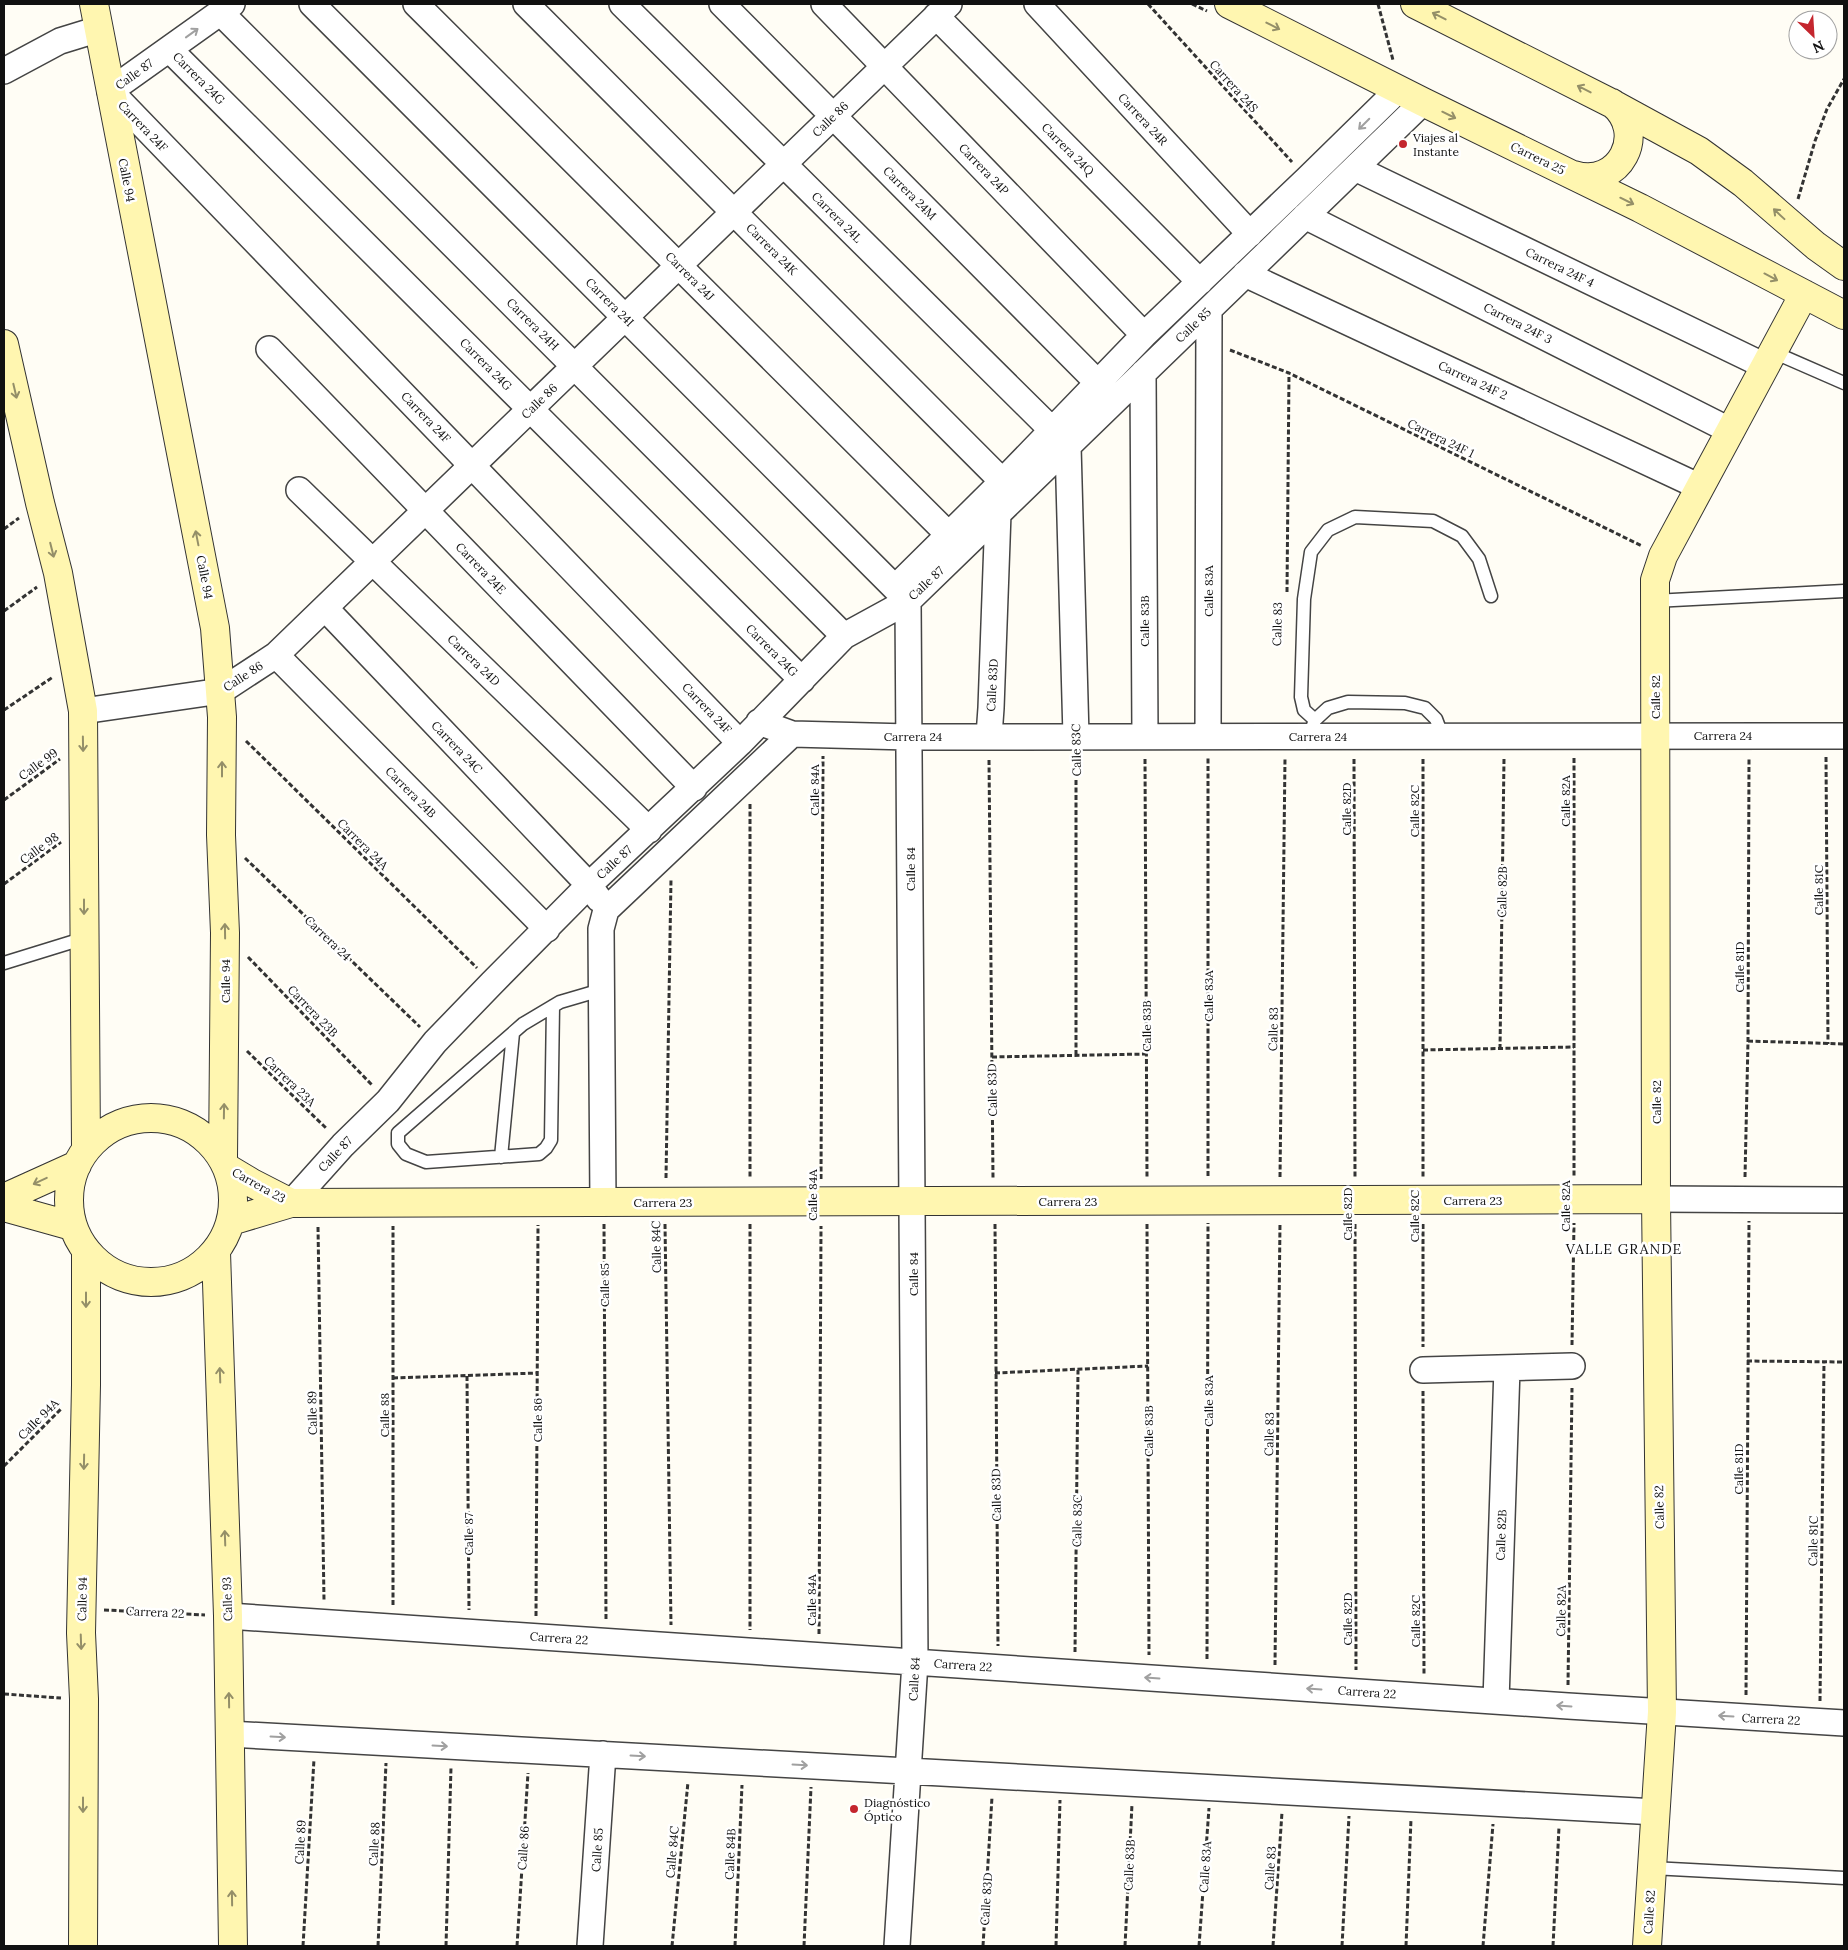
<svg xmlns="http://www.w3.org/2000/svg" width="1848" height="1950" viewBox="0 0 1848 1950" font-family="Lora,serif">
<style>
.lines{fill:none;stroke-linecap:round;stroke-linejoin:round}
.lane-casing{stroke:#444;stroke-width:15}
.street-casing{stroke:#444;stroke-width:28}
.secondary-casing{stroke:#333;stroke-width:30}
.path{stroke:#333;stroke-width:3;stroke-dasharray:5 2.5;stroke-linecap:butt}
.lane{stroke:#fff;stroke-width:12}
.street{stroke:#fff;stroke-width:25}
.secondary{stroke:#fff6b0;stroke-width:28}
.oneway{stroke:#948f68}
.oneway2{stroke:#a0a0a0}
.poi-dot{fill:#c4262e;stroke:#fff;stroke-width:2}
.labels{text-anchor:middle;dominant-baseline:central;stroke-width:5;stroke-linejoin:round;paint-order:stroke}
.street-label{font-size:12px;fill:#111;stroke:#fff}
.poi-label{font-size:12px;fill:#111;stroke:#fff;text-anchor:start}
.neighbourhood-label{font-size:14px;letter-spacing:1px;fill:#111;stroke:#fff}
</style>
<rect width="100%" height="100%" fill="#fffdf5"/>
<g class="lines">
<g class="lane-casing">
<path id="lane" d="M1773,352l71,31
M1654,601l190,-10
M1315,720l-11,-10 -3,-13 3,-98 7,-47 17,-22 27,-13 78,4 29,15 17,23 12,37
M1312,728l3,-8 13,-12 20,-6 57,1 20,5 11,11 6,16
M4,963l81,-25
M553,1006l-2,134 -5,8 -7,6 -113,8 -20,-8 -8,-10v-11l125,-109 37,-22 41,-12
M501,1157l12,-124
M1652,1868l192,10"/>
</g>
<g class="street-casing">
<path id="street" d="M232,4l-122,87 630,652
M312,4l596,597 7,1061 -18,284
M416,4l546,544
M526,4l487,488
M622,4l430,426
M722,4l376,379
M824,4l320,331
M1037,4l213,230
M220,12l624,624
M936,16l264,266
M169,49l633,631
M4,71l56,-30 39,-12
M1355,168l410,198
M1305,216l426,215
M1245,274l455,213
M269,349l425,439
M1143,373l2,363
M1068,446l8,290
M299,490l350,340
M895,588l108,-107 141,-146 163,-156 91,-89
M325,608l264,277 10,14
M276,655l271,274
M83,711l138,-20 55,-36 673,-651
M759,722l33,12 117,3 935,-1
M989,736l2,-28 7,-195
M1208,736l1,-426
M1656,1199l188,1
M291,1203l52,-58 45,-44 47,-59 57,-59 97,-98 151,-142 104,-107 64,-35 515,-499
M603,1203l-2,-274 5,-19 186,-176
M1423,1370l149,-4
M228,1616l1340,90 276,17
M1496,1701l11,-333
M229,1734l1427,78
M590,1946l13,-192"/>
</g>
<g class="secondary-casing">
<path id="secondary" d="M94,4l121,624 7,89 -1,118 4,98 -2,227
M1229,4l194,98 217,106 204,107
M1415,4l196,99 88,48 44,32 73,63 28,20
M1574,175c45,14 75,-42 38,-72
M4,344l36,159 18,70 25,138 3,438
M69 1200a82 82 0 1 1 164 0a82 82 0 1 1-164 0Z
M227,1168l25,15 39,20
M4,1198l73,-33
M4,1207l68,19
M231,1221l60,-18 1365,-4
M216,1252l12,364 5,330
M83,1946l1,-247 -3,-66 5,-248v-134
M1647,1946l15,-234 -6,-513 -1,-619 8,-24 141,-262"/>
</g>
<path class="path" d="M1148,4l144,158
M1192,4l15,7
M1378,4l15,56
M1798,199l17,-58 12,-32 17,-30
M1230,350l59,23 353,173
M4,529l15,-11
M1287,592l2,-219
M4,611l33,-24
M4,710l49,-33
M246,741l231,227
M1826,757l2,287
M1574,758v419
M1145,759l2,418
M1354,759l1,419
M1423,759v418
M989,760l4,418
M4,800l56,-41
M750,804v374
M245,858l175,169
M4,884l57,-42
M248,957l124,128
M1748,1041l96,3
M1500,1049l4,-290
M1423,1050l151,-3
M247,1051l80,78
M1076,1055v-296
M992,1057l154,-3
M1208,1176v-418
M1280,1177l5,-419
M1745,1177l3,-136 1,-282
M666,1178l5,-299
M821,1179l2,-423
M604,1224l2,396
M665,1224l6,401
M750,1224v406
M995,1224l3,422
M1147,1224l2,431
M1355,1224l1,446
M1423,1224v123
M318,1227l6,373
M1572,1345l2,-122
M1747,1361l97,1
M995,1373l153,-7
M467,1376l2,234
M393,1378l145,-5
M1423,1391l1,284
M4,1466l58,-58
M393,1605v-379
M104,1610l101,5
M536,1616l2,-391
M819,1634l2,-408
M1075,1652l3,-282
M1207,1659l1,-436
M1275,1665l5,-442
M1568,1685l4,-297
M4,1694l57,4
M1746,1695l3,-474
M1820,1701l4,-339
M303,1946l11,-187
M378,1946l8,-183
M446,1946l5,-179
M517,1946l11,-173
M672,1946l16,-164
M735,1946l7,-161
M804,1946l7,-159
M983,1946l9,-149
M1056,1946l4,-146
M1125,1946l7,-142
M1199,1946l10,-138
M1273,1946l9,-134
M1342,1946l7,-130
M1406,1946l5,-127
M1483,1946l10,-122
M1553,1946l6,-119"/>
<use href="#lane" class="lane"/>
<use href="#street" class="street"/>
<use href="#secondary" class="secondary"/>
</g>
<defs><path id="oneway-shaft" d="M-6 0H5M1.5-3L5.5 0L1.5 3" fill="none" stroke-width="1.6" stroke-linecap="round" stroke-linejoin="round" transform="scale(1.25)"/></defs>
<g class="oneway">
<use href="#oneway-shaft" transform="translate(1439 16) rotate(-153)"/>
<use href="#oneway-shaft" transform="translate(1273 26) rotate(27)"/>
<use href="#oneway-shaft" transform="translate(1584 89) rotate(-153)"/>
<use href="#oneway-shaft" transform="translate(1449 115) rotate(26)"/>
<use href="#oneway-shaft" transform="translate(1627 201) rotate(26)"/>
<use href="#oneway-shaft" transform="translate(1779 214) rotate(-137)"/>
<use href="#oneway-shaft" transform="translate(1771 277) rotate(28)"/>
<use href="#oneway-shaft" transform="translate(15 391) rotate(77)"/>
<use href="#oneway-shaft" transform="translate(197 538) rotate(-101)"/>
<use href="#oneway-shaft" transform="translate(52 550) rotate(76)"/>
<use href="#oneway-shaft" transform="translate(83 744) rotate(89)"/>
<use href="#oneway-shaft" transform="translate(222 769) rotate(-90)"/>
<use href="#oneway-shaft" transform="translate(84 907) rotate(90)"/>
<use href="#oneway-shaft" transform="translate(225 931) rotate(-91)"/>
<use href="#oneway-shaft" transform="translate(224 1111) rotate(-89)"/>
<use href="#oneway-shaft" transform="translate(40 1181) rotate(155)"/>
<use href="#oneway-shaft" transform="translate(86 1300) rotate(90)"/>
<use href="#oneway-shaft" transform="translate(220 1375) rotate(-92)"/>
<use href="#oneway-shaft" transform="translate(84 1462) rotate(91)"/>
<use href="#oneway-shaft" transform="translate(225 1538) rotate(-92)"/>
<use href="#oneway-shaft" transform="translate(81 1642) rotate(88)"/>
<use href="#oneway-shaft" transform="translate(229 1700) rotate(-91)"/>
<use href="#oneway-shaft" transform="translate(83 1805) rotate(90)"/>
<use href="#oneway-shaft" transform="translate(232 1898) rotate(-91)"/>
</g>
<g class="oneway2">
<use href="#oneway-shaft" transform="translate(192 33) rotate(-36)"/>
<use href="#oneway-shaft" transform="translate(1364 124) rotate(135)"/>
<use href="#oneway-shaft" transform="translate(1152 1678) rotate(-176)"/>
<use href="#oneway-shaft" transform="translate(1314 1689) rotate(-176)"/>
<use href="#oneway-shaft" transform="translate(1564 1706) rotate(-176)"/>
<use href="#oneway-shaft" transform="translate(1726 1716) rotate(-177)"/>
<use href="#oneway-shaft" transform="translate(278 1737) rotate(3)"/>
<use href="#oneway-shaft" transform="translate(440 1746) rotate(3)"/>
<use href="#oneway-shaft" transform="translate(638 1756) rotate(3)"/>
<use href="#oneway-shaft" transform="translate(800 1765) rotate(3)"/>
</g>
<g class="poi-dot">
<circle cx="1403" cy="144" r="5"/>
<circle cx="854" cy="1809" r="5"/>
</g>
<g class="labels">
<g class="street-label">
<text transform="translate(134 74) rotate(-36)">Calle 87</text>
<text transform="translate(199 78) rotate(45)">Carrera 24G</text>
<text transform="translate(1234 86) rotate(48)">Carrera 24S</text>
<text transform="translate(830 119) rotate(-44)">Calle 86</text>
<text transform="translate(1143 119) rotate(47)">Carrera 24R</text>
<text transform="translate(143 126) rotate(46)">Carrera 24F</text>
<text transform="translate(1068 149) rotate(45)">Carrera 24Q</text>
<text transform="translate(1538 158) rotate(26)">Carrera 25</text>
<text transform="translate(984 169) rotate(46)">Carrera 24P</text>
<text transform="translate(127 180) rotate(79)">Calle 94</text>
<text transform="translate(910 193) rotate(45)">Carrera 24M</text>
<text transform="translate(837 217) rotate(45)">Carrera 24L</text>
<text transform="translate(772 249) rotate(45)">Carrera 24K</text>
<text transform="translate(1560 267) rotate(26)">Carrera 24F 4</text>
<text transform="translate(690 276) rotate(45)">Carrera 24J</text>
<text transform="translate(610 302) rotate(45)">Carrera 24I</text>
<text transform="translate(1518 323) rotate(27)">Carrera 24F 3</text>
<text transform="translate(533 324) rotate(45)">Carrera 24H</text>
<text transform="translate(1193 325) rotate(-44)">Calle 85</text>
<text transform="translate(486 364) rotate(45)">Carrera 24G</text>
<text transform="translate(1473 380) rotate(25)">Carrera 24F 2</text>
<text transform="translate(539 401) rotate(-44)">Calle 86</text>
<text transform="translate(426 417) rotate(46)">Carrera 24F</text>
<text transform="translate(1441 438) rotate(26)">Carrera 24F 1</text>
<text transform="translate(481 568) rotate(46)">Carrera 24E</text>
<text transform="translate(205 577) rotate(79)">Calle 94</text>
<text transform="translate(926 583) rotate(-43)">Calle 87</text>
<text transform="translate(1208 591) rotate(-90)">Calle 83A</text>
<text transform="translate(1144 621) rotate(-90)">Calle 83B</text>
<text transform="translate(1277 624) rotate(-89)">Calle 83</text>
<text transform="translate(772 650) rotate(45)">Carrera 24G</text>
<text transform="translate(474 660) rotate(44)">Carrera 24D</text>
<text transform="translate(243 676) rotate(-33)">Calle 86</text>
<text transform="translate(992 685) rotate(-87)">Calle 83D</text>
<text transform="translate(1655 697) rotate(-90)">Calle 82</text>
<text transform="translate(707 708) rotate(46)">Carrera 24F</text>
<text x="1723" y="735">Carrera 24</text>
<text x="913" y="736">Carrera 24</text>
<text x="1318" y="736">Carrera 24</text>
<text transform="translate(457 747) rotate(46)">Carrera 24C</text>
<text transform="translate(1076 750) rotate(-91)">Calle 83C</text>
<text transform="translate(38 764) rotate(-36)">Calle 99</text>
<text transform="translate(814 790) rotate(-90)">Calle 84A</text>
<text transform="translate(411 792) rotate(45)">Carrera 24B</text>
<text transform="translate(1565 801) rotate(-90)">Calle 82A</text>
<text transform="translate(1346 809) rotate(-90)">Calle 82D</text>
<text transform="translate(1414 811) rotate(-90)">Calle 82C</text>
<text transform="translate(363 844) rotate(45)">Carrera 24A</text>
<text transform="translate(39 848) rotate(-36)">Calle 98</text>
<text transform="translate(614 862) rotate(-43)">Calle 87</text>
<text transform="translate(910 869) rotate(-90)">Calle 84</text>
<text transform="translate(1818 890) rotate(-90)">Calle 81C</text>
<text transform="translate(1502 892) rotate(-89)">Calle 82B</text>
<text transform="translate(328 938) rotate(44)">Carrera 24</text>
<text transform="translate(1739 967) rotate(-90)">Calle 81D</text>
<text transform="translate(225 981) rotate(-90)">Calle 94</text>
<text transform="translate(1208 996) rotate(-90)">Calle 83A</text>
<text transform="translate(313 1011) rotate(46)">Carrera 23B</text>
<text transform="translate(1146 1026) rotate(-90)">Calle 83B</text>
<text transform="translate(1273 1029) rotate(-89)">Calle 83</text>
<text transform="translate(290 1081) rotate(44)">Carrera 23A</text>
<text transform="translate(992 1090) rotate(-91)">Calle 83D</text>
<text transform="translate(1656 1102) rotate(-90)">Calle 82</text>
<text transform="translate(335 1154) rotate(-47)">Calle 87</text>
<text transform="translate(259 1185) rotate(29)">Carrera 23</text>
<text transform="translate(812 1195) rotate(-90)">Calle 84A</text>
<text x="1473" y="1200">Carrera 23</text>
<text x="1068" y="1201">Carrera 23</text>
<text x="663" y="1202">Carrera 23</text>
<text transform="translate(1565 1206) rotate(-90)">Calle 82A</text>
<text transform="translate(1347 1214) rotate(-90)">Calle 82D</text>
<text transform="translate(1414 1216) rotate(-90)">Calle 82C</text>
<text transform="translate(656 1247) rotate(-91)">Calle 84C</text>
<text transform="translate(913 1274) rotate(-90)">Calle 84</text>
<text transform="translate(604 1285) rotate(-90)">Calle 85</text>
<text transform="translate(1208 1401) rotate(-90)">Calle 83A</text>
<text transform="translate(312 1413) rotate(-91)">Calle 89</text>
<text transform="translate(384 1415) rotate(-90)">Calle 88</text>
<text transform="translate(38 1419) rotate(-45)">Calle 94A</text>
<text transform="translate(537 1420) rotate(-90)">Calle 86</text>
<text transform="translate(1148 1431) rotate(-90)">Calle 83B</text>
<text transform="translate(1269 1434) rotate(-89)">Calle 83</text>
<text transform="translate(1738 1469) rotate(-90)">Calle 81D</text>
<text transform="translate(996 1495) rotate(-91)">Calle 83D</text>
<text transform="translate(1659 1507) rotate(-91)">Calle 82</text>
<text transform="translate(1077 1521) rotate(-89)">Calle 83C</text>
<text transform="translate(468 1534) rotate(-90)">Calle 87</text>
<text transform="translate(1501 1535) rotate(-88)">Calle 82B</text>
<text transform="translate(1813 1541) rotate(-89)">Calle 81C</text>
<text transform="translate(82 1599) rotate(-89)">Calle 94</text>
<text transform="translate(227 1599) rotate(-92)">Calle 93</text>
<text transform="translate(811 1600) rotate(-90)">Calle 84A</text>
<text transform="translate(1561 1611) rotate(-89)">Calle 82A</text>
<text transform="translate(155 1612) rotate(3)">Carrera 22</text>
<text transform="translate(1347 1619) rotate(-90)">Calle 82D</text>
<text transform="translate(1415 1621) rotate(-90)">Calle 82C</text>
<text transform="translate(559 1638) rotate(4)">Carrera 22</text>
<text transform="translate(963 1665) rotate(4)">Carrera 22</text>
<text transform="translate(914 1679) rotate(-87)">Calle 84</text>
<text transform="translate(1367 1692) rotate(4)">Carrera 22</text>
<text transform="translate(1771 1719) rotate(3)">Carrera 22</text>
<text transform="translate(300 1842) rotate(-87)">Calle 89</text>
<text transform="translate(374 1844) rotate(-87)">Calle 88</text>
<text transform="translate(523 1848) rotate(-86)">Calle 86</text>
<text transform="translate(597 1850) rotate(-86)">Calle 85</text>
<text transform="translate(672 1852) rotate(-85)">Calle 84C</text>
<text transform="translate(730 1854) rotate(-88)">Calle 84B</text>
<text transform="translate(1129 1865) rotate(-87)">Calle 83B</text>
<text transform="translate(1205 1867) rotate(-86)">Calle 83A</text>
<text transform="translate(1270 1868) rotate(-86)">Calle 83</text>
<text transform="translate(986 1899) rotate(-86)">Calle 83D</text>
<text transform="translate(1649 1912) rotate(-86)">Calle 82</text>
</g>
<g class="poi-label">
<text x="1413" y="137">Viajes al<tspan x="1413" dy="14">Instante</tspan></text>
<text x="864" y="1802">Diagnóstico<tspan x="864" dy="14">Óptico</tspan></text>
</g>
<g class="neighbourhood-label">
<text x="1624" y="1249">VALLE GRANDE</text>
</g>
</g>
<rect width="1848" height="1950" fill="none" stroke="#111111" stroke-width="10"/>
<g transform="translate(1813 35) rotate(155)"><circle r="24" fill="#ffffff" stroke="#a0a0a0"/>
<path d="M0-4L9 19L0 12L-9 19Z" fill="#c4262e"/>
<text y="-8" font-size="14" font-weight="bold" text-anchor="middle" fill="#111111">N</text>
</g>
</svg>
